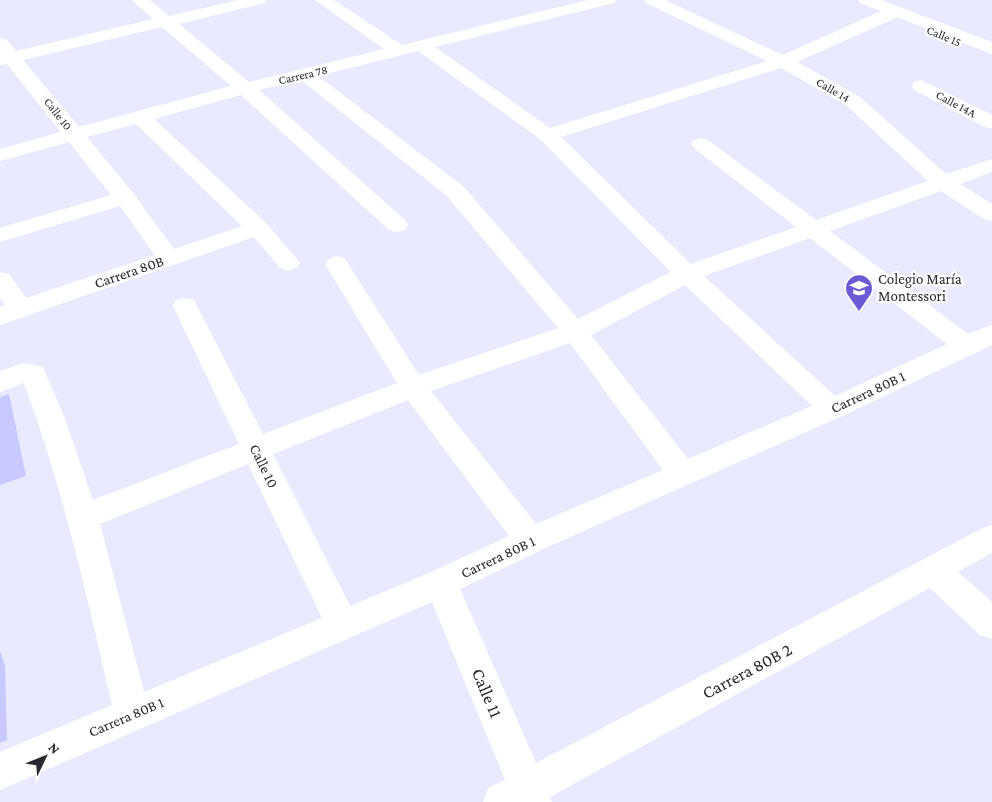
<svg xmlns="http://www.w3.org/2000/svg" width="992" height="802" viewBox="0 0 992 802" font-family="'Crimson Pro',serif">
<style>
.green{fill:#c9c9ff}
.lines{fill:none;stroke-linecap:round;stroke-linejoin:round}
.minor{fill:#fff;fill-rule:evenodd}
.tertiary{fill:#fff;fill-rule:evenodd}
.labels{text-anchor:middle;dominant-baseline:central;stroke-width:4.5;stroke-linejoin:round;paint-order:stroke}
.far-street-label{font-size:12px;fill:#272730;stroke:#fff}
.street-label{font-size:15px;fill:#272730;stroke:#fff}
.poi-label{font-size:15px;fill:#272730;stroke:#fff;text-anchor:start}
.near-street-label{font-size:18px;fill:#272730;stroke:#fff}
</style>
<rect width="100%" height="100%" fill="#e9eafe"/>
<path class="green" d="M9,394l17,82 -26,9v-88z
M0,651l5,14 2,75 -7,3z"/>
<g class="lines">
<path class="minor" d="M132,0h18l19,16 69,-16h29l-2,3 -86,21 70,58 135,-33 -69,-49h19l68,45 186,-45h28l-2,3 -179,44 115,81 217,-67 -121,-58 -2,-3h21l118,55 105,-47h12l2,4 -2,4 -103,46 63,35 86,77 46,-15v13l-32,12 32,20v17l-8,-2 -43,-28 -111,40 138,103 24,-9v20l-150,71 -301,134 -81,39 76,174 445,-234 11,-4v28l-34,19 34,30v37l-12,-4 -50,-47 -380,209 2,5h-69l5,-14 17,-8 -73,-178 -432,188v-38l112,-47c-25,-108 -49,-217 -88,-322l-24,9v-21l23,-8 20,4 21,49 29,84 146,-56 -66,-138 3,-6 9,-2 9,2 69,134 134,-51 -72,-119 4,-5 8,-3 8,3 74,116 139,-47 -111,-132 -146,-116 -42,10 146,130 3,5 -3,5 -8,2 -8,-2 -148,-135 -87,24 112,104 30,35 4,5 -4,5 -8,3 -8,-3 -26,-31 -254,88v-18l5,-2 -5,-7v-26l9,2 17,24 129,-43 -35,-49 -120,36v-14l111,-33 -42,-53 -69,19v-12l61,-17 -54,-68 -7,1v-27l6,1 10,12 137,-32zM162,27l69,59 -152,41 -56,-67zM418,51l122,88 131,133 -93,47 -115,-133 -145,-110zM781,68l65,37 82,76 -112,39 -108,-80 -7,-2 -7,2 -3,4 3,4 102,79 -105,37 -130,-127zM136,124l106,102 -68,23 -41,-56 -46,-56zM810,238l137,106 -112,52 -131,-120zM685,285l127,121 -124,53 -97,-124zM570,343l93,127 -127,54 -105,-133zM408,400l101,136 -80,37 -79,33 -77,-152zM248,464l74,154 -178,74 -44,-168z
M921,80l71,35v14l-7,-2 -71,-37 -2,-4 2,-4z"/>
<path class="tertiary" d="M858,0h23l111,42v12l-132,-51z"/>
</g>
<defs>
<g id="school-pin" transform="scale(1.4375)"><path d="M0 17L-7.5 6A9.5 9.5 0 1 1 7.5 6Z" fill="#6a5ad4" stroke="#fff"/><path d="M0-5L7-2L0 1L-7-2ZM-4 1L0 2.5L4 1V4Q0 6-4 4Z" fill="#fff"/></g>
</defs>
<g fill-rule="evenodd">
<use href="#school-pin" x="859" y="288"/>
</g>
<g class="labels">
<g class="far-street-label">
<text transform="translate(944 36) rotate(23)">Calle 15</text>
<text transform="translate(303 75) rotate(-13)">Carrera 78</text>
<text transform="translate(833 90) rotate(30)">Calle 14</text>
<text transform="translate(956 104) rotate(28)">Calle 14A</text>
<text transform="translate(58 114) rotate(52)">Calle 10</text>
</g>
<g class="street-label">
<text transform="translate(129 272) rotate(-19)">Carrera 80B</text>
<text transform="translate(868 392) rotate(-25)">Carrera 80B 1</text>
<text transform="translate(264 466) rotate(64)">Calle 10</text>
<text transform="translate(498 557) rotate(-25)">Carrera 80B 1</text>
<text transform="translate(126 717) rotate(-23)">Carrera 80B 1</text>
</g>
<g class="poi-label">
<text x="878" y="279">Colegio María<tspan x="878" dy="17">Montessori</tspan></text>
</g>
<g class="near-street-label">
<text transform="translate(747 671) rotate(-28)">Carrera 80B 2</text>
<text transform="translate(487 693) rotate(67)">Calle 11</text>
</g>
</g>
<g transform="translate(45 757) rotate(47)" stroke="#ffffff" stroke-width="4" paint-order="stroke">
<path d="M0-4L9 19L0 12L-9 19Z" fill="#272730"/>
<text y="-8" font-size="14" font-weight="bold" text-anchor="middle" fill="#272730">N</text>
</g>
</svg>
